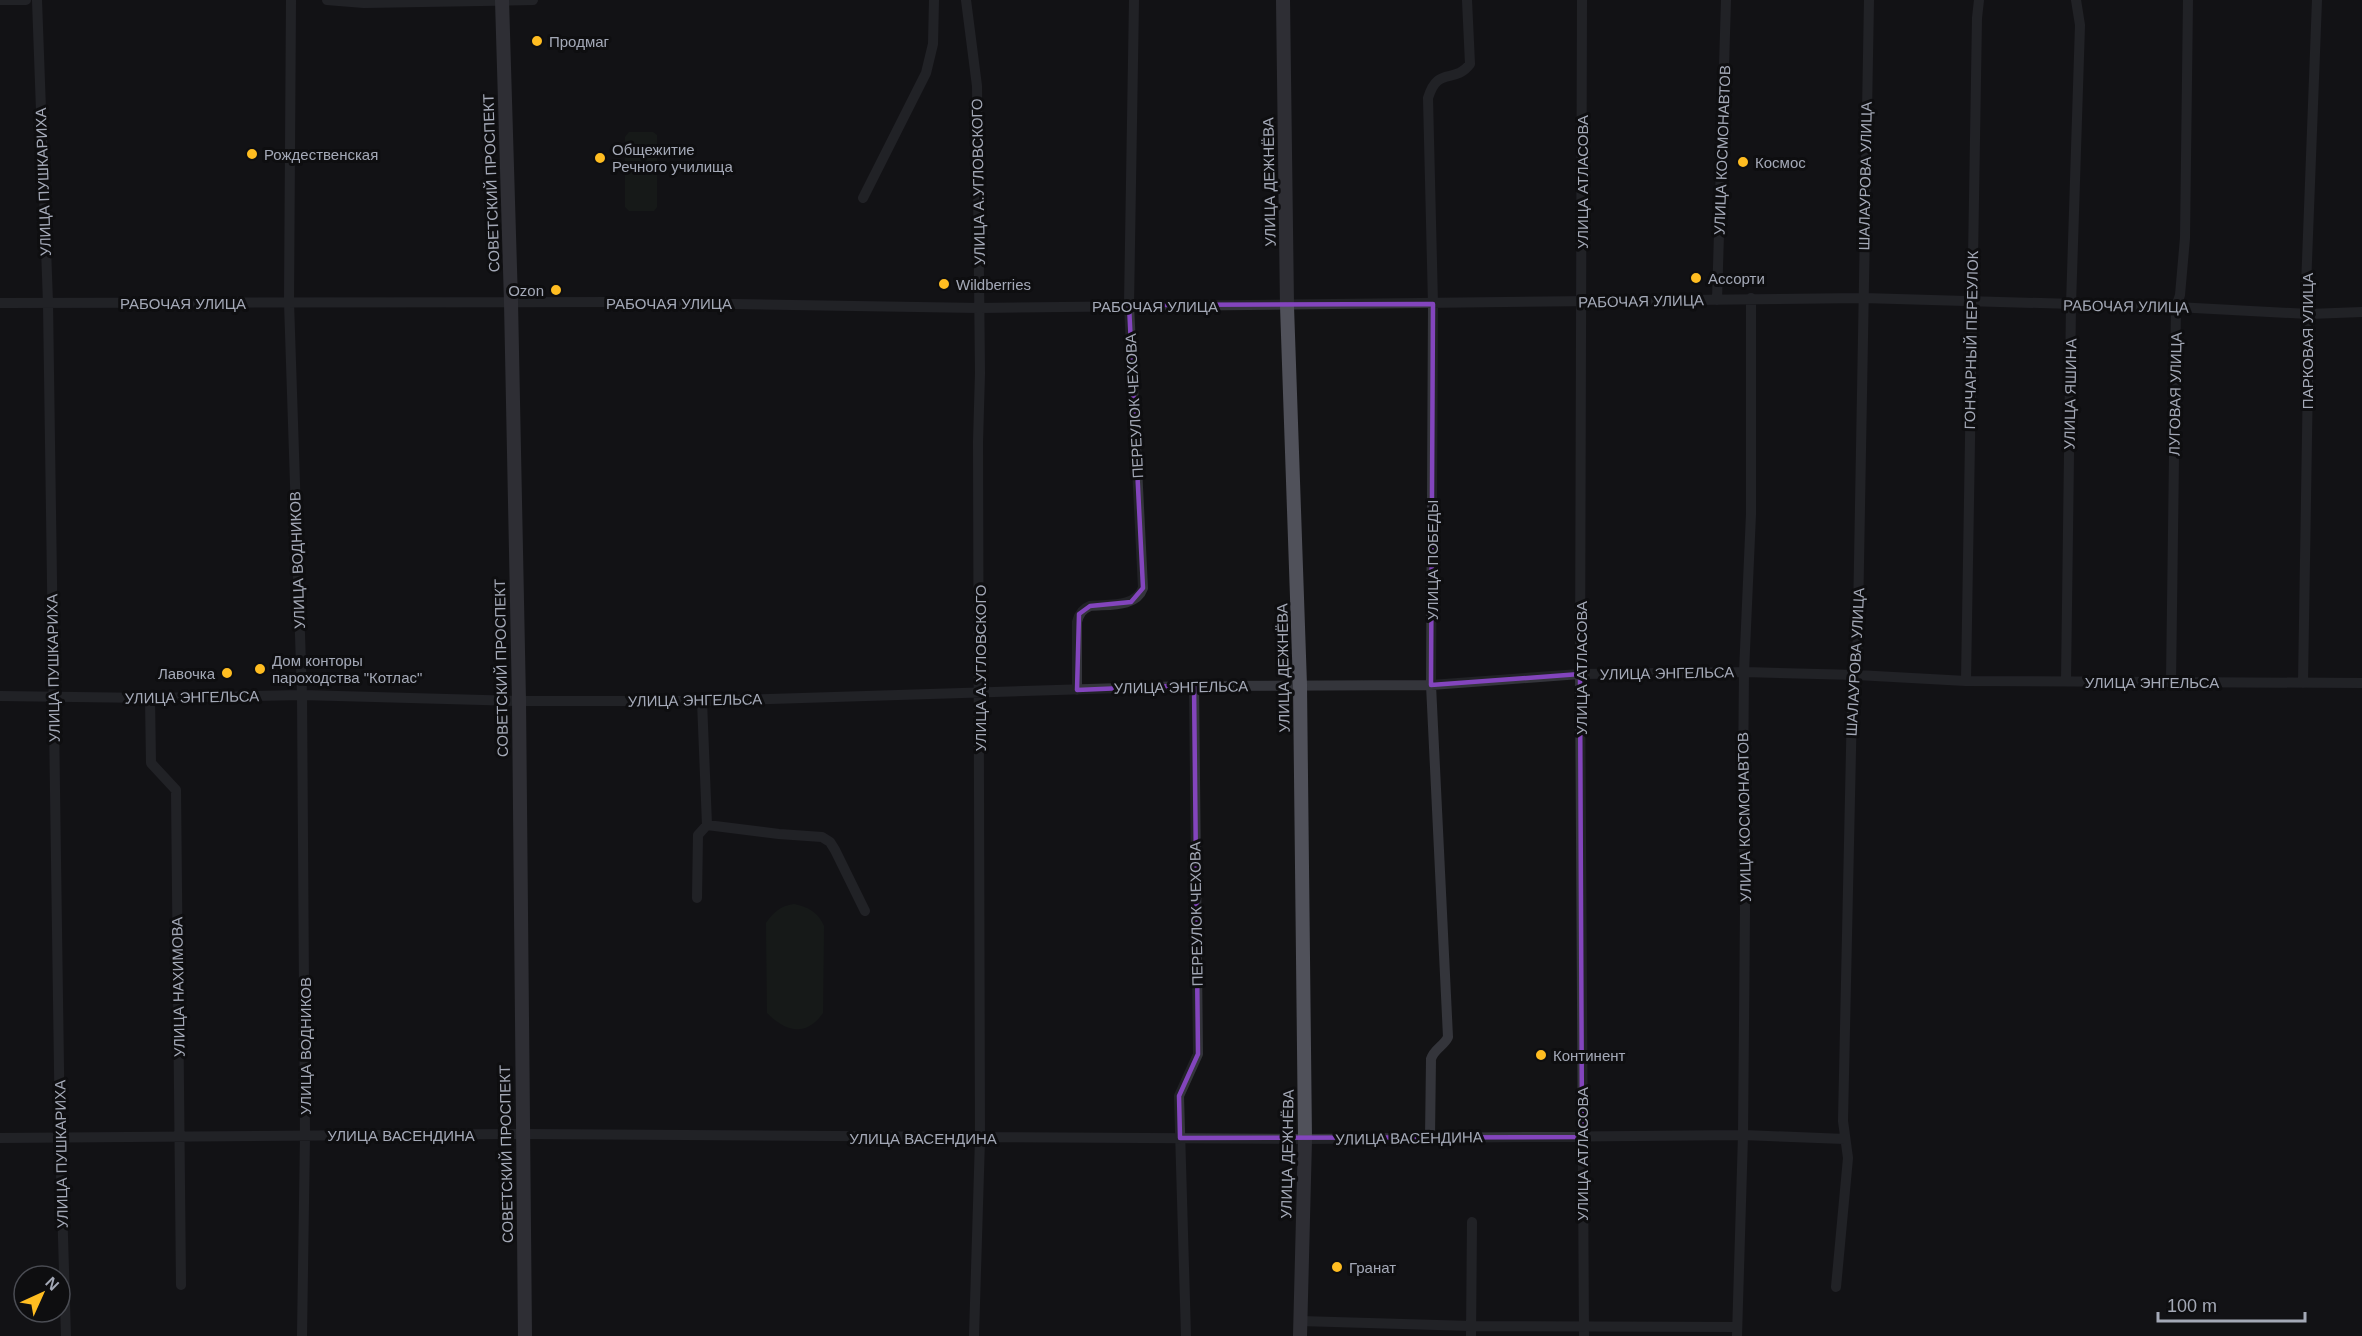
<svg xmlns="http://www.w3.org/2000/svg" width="2362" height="1336" viewBox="0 0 2362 1336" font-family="Arial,sans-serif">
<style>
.garden{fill:#1b231c}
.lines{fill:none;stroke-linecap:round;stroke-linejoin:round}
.minor{stroke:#34353b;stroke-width:10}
.major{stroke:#50515a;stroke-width:14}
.marked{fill:none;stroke:#8345bd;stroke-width:4.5;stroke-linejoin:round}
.poi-dot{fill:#ffbd21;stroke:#0e0e10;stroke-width:2}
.labels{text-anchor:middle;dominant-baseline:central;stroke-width:6;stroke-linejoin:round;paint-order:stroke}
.poi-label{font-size:15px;fill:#a4a9b7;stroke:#0e0e10;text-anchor:start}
.street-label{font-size:15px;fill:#a4a9b7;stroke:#0e0e10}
</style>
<rect width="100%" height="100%" fill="#131315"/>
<path class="garden" d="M629,132h24l4,3v72l-3,4h-25l-4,-4v-70z
M794,904c14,3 24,8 30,22l-1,87c-17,24 -37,19 -56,0l-1,-90c8,-11 14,-17 28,-19z"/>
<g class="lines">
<path class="minor" d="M0,0h26
M37,0l11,303 12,835 6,198
M291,0l-2,302 13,393 3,441 -3,200
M327,0l37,3 169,-3
M966,0l11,86 3,287 -2,69 2,697 -6,197
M1582,0l-2,674 4,662
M863,198l63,-125 7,-29 1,-44
M1717,300l9,-300
M0,303l613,-1 366,6 884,-10 313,9 133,7 53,-2
M1966,681l11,-663 2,-18
M2066,681l5,-376 9,-280 -4,-25
M2171,682l5,-375 4,-12 5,-57 3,-238
M2303,683l6,-369 -3,-27 11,-287
M1077,690v-68c2,-8 5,-13 13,-16 17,-2 46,2 53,-18l-14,-283 5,-305
M0,696l150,2 152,-3 217,6h183l484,-15 245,-1 149,-11 164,-2 113,3 109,6 396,2
M150,698l1,65 25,27 5,495
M707,825l72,9 43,3 8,5 5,8 30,61
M697,898l1,-63 9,-10 -5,-124
M1430,1137l1,-78c3,-10 13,-13 17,-22l-17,-352 2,-381 -5,-206c10,-33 26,-13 42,-34l-3,-64
M0,1138l523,-4 782,5 438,-4 102,4
M1836,1287l12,-129 -5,-37 9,-417 5,-29 12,-675
M1300,1321l171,5 266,1
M1186,1336l-7,-240 19,-42 -4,-368
M1471,1336l1,-114
M1737,1336l6,-201 2,-224 -2,-130 1,-109 7,-158v-216"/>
<path class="major" d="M502,0l9,302 8,399 6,635
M1283,0l4,306 13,379 5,454 -5,197"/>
</g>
<path d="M0 0H2362V1336H0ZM1433,304l-2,381 149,-11 2,463 -402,1 -1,-42 19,-42 -4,-369 -117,5 2,-76 11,-8 41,-4 12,-14 -14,-283z" fill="#131315" fill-opacity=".55" fill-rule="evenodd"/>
<path class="marked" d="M1433,304l-2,381 149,-11 2,463 -402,1 -1,-42 19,-42 -4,-369 -117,5 2,-76 11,-8 41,-4 12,-14 -14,-283z"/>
<g class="poi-dot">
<circle cx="537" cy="41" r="6"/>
<circle cx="252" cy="154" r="6"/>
<circle cx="600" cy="158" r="6"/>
<circle cx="1743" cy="162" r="6"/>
<circle cx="1696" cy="278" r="6"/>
<circle cx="944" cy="284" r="6"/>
<circle cx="556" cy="290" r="6"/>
<circle cx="260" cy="669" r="6"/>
<circle cx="227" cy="673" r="6"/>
<circle cx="1541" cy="1055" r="6"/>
<circle cx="1337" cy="1267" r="6"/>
</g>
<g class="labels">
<g class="poi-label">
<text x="549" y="41">Продмаг</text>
<text x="612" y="149">Общежитие<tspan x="612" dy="17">Речного училища</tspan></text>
<text x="264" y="154">Рождественская</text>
<text x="1755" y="162">Космос</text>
<text x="1708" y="278">Ассорти</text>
<text x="956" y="284">Wildberries</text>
<text x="544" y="290" text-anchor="end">Ozon</text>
<text x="272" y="660">Дом конторы<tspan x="272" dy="17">пароходства "Котлас"</tspan></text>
<text x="215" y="673" text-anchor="end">Лавочка</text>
<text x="1553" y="1055">Континент</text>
<text x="1349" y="1267">Гранат</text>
</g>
<g class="street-label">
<text transform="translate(1722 150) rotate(-88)">УЛИЦА КОСМОНАВТОВ</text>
<text transform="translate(1865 176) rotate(-89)">ШАЛАУРОВА УЛИЦА</text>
<text transform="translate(43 182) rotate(-92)">УЛИЦА ПУШКАРИХА</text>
<text transform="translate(978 182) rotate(-91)">УЛИЦА А.УГЛОВСКОГО</text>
<text transform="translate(1269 182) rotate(-91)">УЛИЦА ДЕЖНЁВА</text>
<text transform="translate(1582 182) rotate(-90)">УЛИЦА АТЛАСОВА</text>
<text transform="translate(491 183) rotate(-92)">СОВЕТСКИЙ ПРОСПЕКТ</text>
<text transform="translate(1641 301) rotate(-1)">РАБОЧАЯ УЛИЦА</text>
<text x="183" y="303">РАБОЧАЯ УЛИЦА</text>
<text x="669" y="303">РАБОЧАЯ УЛИЦА</text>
<text x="1155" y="306">РАБОЧАЯ УЛИЦА</text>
<text transform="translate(2126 306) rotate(1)">РАБОЧАЯ УЛИЦА</text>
<text transform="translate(1971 340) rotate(-89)">ГОНЧАРНЫЙ ПЕРЕУЛОК</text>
<text transform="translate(2307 341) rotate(-90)">ПАРКОВАЯ УЛИЦА</text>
<text transform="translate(2070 394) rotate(-89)">УЛИЦА ЯШИНА</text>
<text transform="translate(2175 394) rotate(-89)">ЛУГОВАЯ УЛИЦА</text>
<text transform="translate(1134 406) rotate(-93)">ПЕРЕУЛОК ЧЕХОВА</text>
<text transform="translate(297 560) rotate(-92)">УЛИЦА ВОДНИКОВ</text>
<text transform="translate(1432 560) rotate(-90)">УЛИЦА ПОБЕДЫ</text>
<text transform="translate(1855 662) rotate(-87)">ШАЛАУРОВА УЛИЦА</text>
<text transform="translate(53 668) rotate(-91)">УЛИЦА ПУШКАРИХА</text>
<text transform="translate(501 668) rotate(-91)">СОВЕТСКИЙ ПРОСПЕКТ</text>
<text transform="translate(980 668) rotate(-90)">УЛИЦА А.УГЛОВСКОГО</text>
<text transform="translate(1283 668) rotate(-91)">УЛИЦА ДЕЖНЁВА</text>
<text transform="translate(1581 668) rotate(-90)">УЛИЦА АТЛАСОВА</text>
<text transform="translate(1667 673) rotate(-1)">УЛИЦА ЭНГЕЛЬСА</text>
<text x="2152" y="682">УЛИЦА ЭНГЕЛЬСА</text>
<text transform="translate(1181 687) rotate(-1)">УЛИЦА ЭНГЕЛЬСА</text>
<text transform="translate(192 697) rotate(-1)">УЛИЦА ЭНГЕЛЬСА</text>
<text transform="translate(695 700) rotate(-1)">УЛИЦА ЭНГЕЛЬСА</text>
<text transform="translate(1744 817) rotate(-91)">УЛИЦА КОСМОНАВТОВ</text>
<text transform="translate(1196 914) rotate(-91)">ПЕРЕУЛОК ЧЕХОВА</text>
<text transform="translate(178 987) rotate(-91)">УЛИЦА НАХИМОВА</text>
<text transform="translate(305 1046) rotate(-90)">УЛИЦА ВОДНИКОВ</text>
<text x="401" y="1135">УЛИЦА ВАСЕНДИНА</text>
<text x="923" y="1138">УЛИЦА ВАСЕНДИНА</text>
<text transform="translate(1409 1138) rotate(-1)">УЛИЦА ВАСЕНДИНА</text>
<text transform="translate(61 1154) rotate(-91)">УЛИЦА ПУШКАРИХА</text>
<text transform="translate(506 1154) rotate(-91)">СОВЕТСКИЙ ПРОСПЕКТ</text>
<text transform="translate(1287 1154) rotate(-89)">УЛИЦА ДЕЖНЁВА</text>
<text transform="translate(1582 1154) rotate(-90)">УЛИЦА АТЛАСОВА</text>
</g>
</g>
<g transform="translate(42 1294) rotate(45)"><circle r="28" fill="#0e0e10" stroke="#4a4c53" stroke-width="1.5"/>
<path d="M0-4.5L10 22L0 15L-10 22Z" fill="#ffbd21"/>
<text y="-9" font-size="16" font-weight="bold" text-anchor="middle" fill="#a4a9b7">N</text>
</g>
<path d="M2158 1312v9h147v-9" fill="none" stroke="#a4a9b7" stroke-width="3"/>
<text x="2167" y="1312" font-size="18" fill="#a4a9b7" stroke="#0e0e10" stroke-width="4.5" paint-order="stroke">100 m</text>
</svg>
